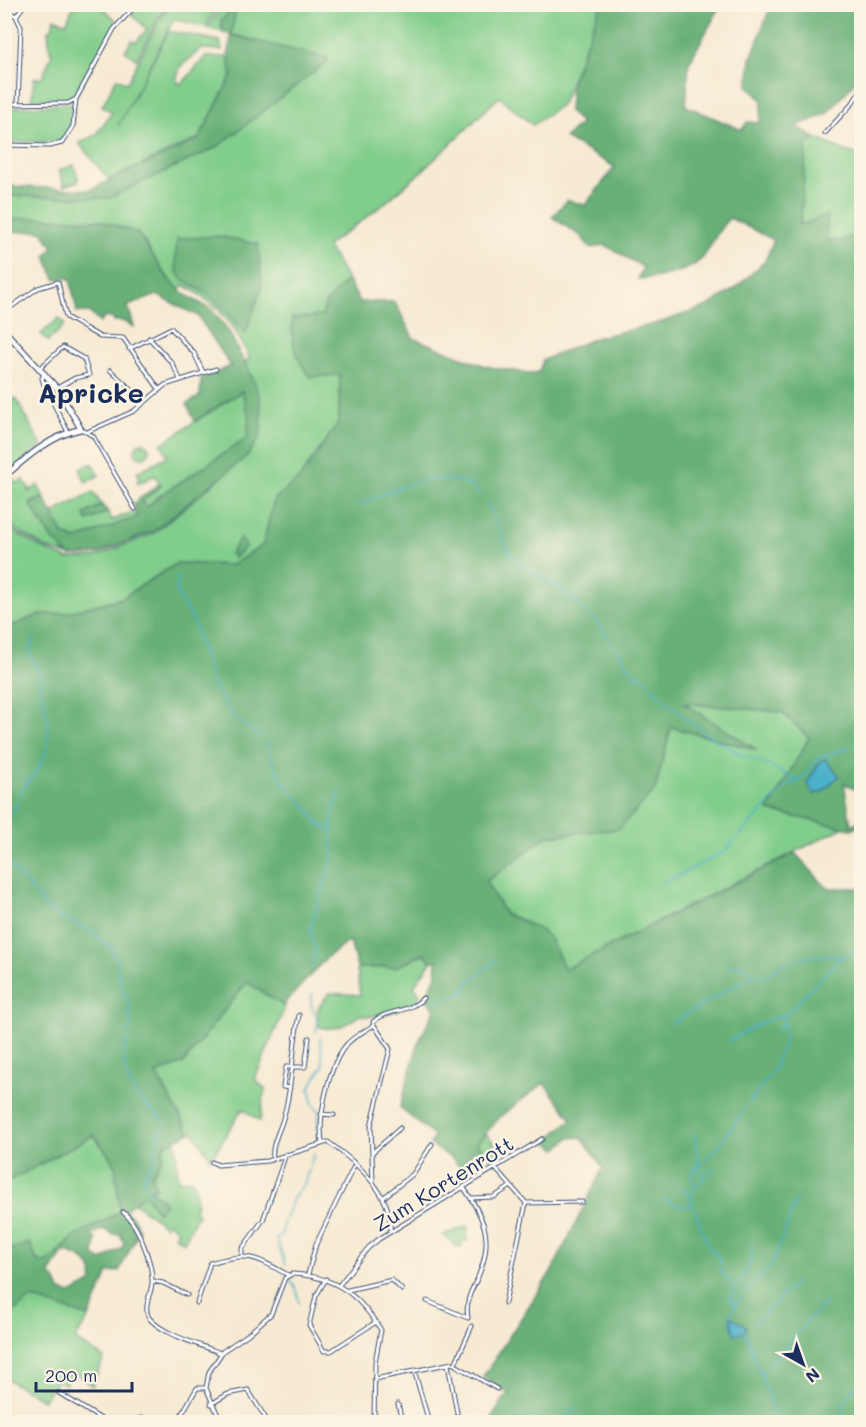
<svg xmlns="http://www.w3.org/2000/svg" width="866" height="1427" viewBox="0 0 866 1427" font-family="Mali,sans-serif">
<style>
.green{fill:#81cd8b;stroke:#4e7e74;stroke-width:1.5}
.forest{fill:#68b077;stroke:#42706a;stroke-width:1.5;fill-rule:evenodd}
.water{fill:#4bb1ca;stroke:#337094;stroke-width:1.5}
.lines{fill:none;stroke-linecap:round;stroke-linejoin:round}
.stream{stroke:#4bb1ca;stroke-width:1.5}
.street-casing{stroke:#3c4b70;stroke-width:5}
.secondary-casing{stroke:#3c4b70;stroke-width:7}
.street{stroke:#fff;stroke-width:3}
.secondary{stroke:#fff;stroke-width:4.5}
.labels{text-anchor:middle;dominant-baseline:central;stroke-width:5;stroke-linejoin:round;paint-order:stroke}
.street-label{font-size:21px;fill:#1b2f5e;stroke:#fcf5e5}
.district-label{font-size:27px;font-weight:bold;fill:#1b2f5e;stroke:#fcf5e5}
</style>
<rect width="100%" height="100%" fill="#fcf5e5"/>
<filter id="ink" filterUnits="userSpaceOnUse"><feTurbulence type="fractalNoise" baseFrequency=".0167" numOctaves="2"/><feDisplacementMap in="SourceGraphic" scale="12" xChannelSelector="R" yChannelSelector="G"/><feConvolveMatrix kernelMatrix="1 2 1 2 8 2 1 2 1" color-interpolation-filters="sRGB"/></filter>
<filter id="wash" filterUnits="userSpaceOnUse"><feTurbulence type="fractalNoise" baseFrequency=".008" numOctaves="4" result="noise"/><feDisplacementMap in="SourceGraphic" scale="24" xChannelSelector="R" yChannelSelector="G"/><feGaussianBlur stdDeviation="1.35" result="paint"/><feColorMatrix in="noise" values="0 0 0 0 0 0 0 0 0 0 0 0 0 0 0 0 0 1.4 0 .05"/><feComposite in="paint" operator="in"/></filter>
<g filter="url(#wash)">
<rect width="100%" height="100%" fill="#f7ead3"/>
<path class="green" d="M74,5h26l17,16 -42,76 -6,3 -37,1 2,-23h8l10,-24 -2,-2 -2,-22 4,-1 2,-11 12,5z
M141,5h31h-4l-9,11 -22,43 -12,-8 7,-11 4,2 11,-13 -16,-15z
M204,5h13l-1,6 -11,16 -31,-8 -56,107 51,-95 51,10 2,9 -21,-1 -21,18 -4,14 6,3 23,-27h23l4,18 -33,63 -90,42 -30,-37 17,-8 16,-23 -10,-6 15,-28 10,5 34,-66 8,-10 24,4 9,-2z
M219,5h382l-39,99 -29,21 -34,-28c-54,53 -108,107 -172,148l20,35 -21,23 14,72 -1,47 -39,56 -26,22 -11,45 -31,20 -55,-2 -55,35 -56,15 -28,2 -31,13 -2,37v-139l39,23 24,10 27,-2 59,-24 94,-78 7,-71 -10,-23 5,-2c-17,-36 -30,-54 -66,-74l-5,5 -19,-22 -17,-29 -44,-19 -94,-1v-32l84,3 85,-26 132,-110 -99,-26 11,-15z
M74,103c0,14 -3,31 -15,39h-54v-34z
M815,138l30,13 16,4v78l-19,8 -16,-1 1,-24 -27,9 7,-84h7z
M74,165l5,16 -15,5 -5,-16z
M59,318l6,7 -17,16 -7,-7z
M242,391l7,26 -2,21 -89,59 -10,10 -8,-5 21,-16 -6,-11 -17,9 -1,-3 3,-2 -3,-7 31,-16 -7,-12z
M16,398l26,48 -37,30v-73z
M135 450a7 7 0 1 1 14 0a7 7 0 1 1-14 0Z
M92,463l7,12 -13,8 -6,-14z
M8,475l9,8 6,-4 7,10 -2,4 10,-8 6,12 -14,6 20,33 21,20 -25,-8 -41,-25v-45z
M93,492l9,13 -17,9 2,7 21,-9 4,8 24,-9 2,6 -63,23 -12,-6 -10,-21z
M681,703l101,9 27,26 -41,73 76,16 -279,142 -15,-30 -26,-18 -19,-7 -19,-32 61,-46 72,-8 36,-38 16,-63 84,22z
M425,953l6,9 -17,24 6,8 -2,7c-18,9 -39,19 -58,14 -15,10 -23,16 -41,12l-2,-17 12,-17 31,2 -3,-27 39,-1z
M247,981l38,26 -30,72 10,10 -5,32 -18,-12 -31,50 -18,-27 -3,1 -34,-59 28,-11z
M486,1134l13,15 -8,8 5,8 -19,-22z
M94,1135l21,29 5,48 -45,24 -28,27 -39,-13 -3,-7 -1,-60z
M176,1139l2,42 13,-2v4h4l2,19 -2,10 3,2 -14,28 -9,-6 3,-5 -10,-9 -3,4 -31,-24 8,-6 23,7 -15,-14c1,-17 11,-27 14,-44z
M467,1226v15h-5v5l-5,1 -13,-12z
M32,1298l57,19 -14,23 29,18 -12,28 -19,-15 -8,14 -7,-5 -15,20 -38,-22 -1,-60z"/>
<path class="forest" d="M228,4l9,1 -6,30 97,23v3l-111,86 -108,51 -104,-2v-10l84,4 110,-51 33,-64 -4,-18 3,-22 -8,-2 -2,-13 6,-5z
M601,5h120l-32,58 -3,43 56,24 5,-8 13,1 2,-23 -14,-14 3,-27 20,-54h90v59l-8,20 -26,30 -31,12 19,12 -1,3 -7,1 -7,83 27,-10v25l15,1 19,-8v560l-17,-10 7,42 10,-5v6l-10,3 -83,-18 41,-73 -27,-26 -99,-9 74,47 -86,-23 -16,63 -36,39 -72,7 -61,46 19,32 36,16 9,9 15,30 230,-116 32,35h34v534h-368v-6l15,-23 -25,-16 70,-108 50,-101 -21,-31 -13,1 -12,11 -11,-8 26,-22 -28,-36 -43,33 -24,27 4,7 -7,1 -14,16 -7,-8 -23,-15 4,-8 -34,-28 18,-65 17,-34 -10,-11 12,-24 -1,-14 -5,2 -6,-9 -29,14 -39,1 -7,-27 -24,17 -41,45v4l-38,-25 -64,81 -27,11 34,59 -26,12 -2,15 -11,15 5,12 -5,2 14,14 -7,10 -10,-15 -5,-2 -18,14 10,10 4,11 -20,40 -11,2 -19,44 -57,-19 -27,20 -1,-75 4,7 22,-7 7,18 10,2 28,-27 45,-24 -5,-48 -21,-29 -89,48 -1,-518 3,-37 31,-13 28,-2 56,-15 55,-35 55,2 31,-20 11,-45 26,-22 39,-56 1,-47 -30,2c-15,-20 -19,-34 -18,-59l30,-2 4,-13 21,-23 13,22h35l18,36 72,28 47,8 7,-2 4,-12 52,-22 64,-15 49,-17 28,-18 29,-27 9,-21 -44,-22c-13,11 -15,22 -24,35 -11,19 -48,25 -68,26l5,-12 -38,-22 -15,3 -9,-12 -29,-19 15,-17 18,5 30,-38 -50,-29 16,-15 -12,-12 2,-28zM825,759l14,17 -17,16 -8,2 -5,-14 11,-18zM104,1229l8,5h8l4,9 -2,5 -20,13 -8,-6 2,-16 -5,-4zM64,1251c16,5 34,14 27,32l-20,11 -11,-3 -5,-12 -6,-4z
M41,218l58,2 39,13 31,47 15,14 27,15 17,21 27,54 5,15 2,27 -3,12 -11,17 -94,76 -58,23 -25,2 -6,-4 -15,-16 -20,-32 14,-7 19,37 12,6 62,-23 -3,-14 26,-20 1,3 -20,16 7,5 10,-10 89,-59 2,-21 -7,-26 -47,30 -8,-17 13,-8 1,-17 30,-13 -33,-50 -41,-21 -29,11 6,21 -12,-6h-8l-2,-3 -7,-1 -5,6 -11,-11h-12l-7,-34 -15,1 -9,-23 7,-9 -11,-16 -37,1 -1,-13z
M217,236l41,8 4,43 -17,48c-10,-12 -20,-26 -32,-36 -31,-26 -42,-10 -36,-60z
M102,505l6,7 -21,9 -2,-7z
M240,538l6,8 -12,12 -4,-4z"/>
<path class="water" d="M825,759l14,17 -17,16 -8,2 -7,-11 13,-21z
M730,1316l16,10 -1,6 -11,2z"/>
<g class="lines">
<path class="stream" d="M488,503l21,49 11,11 39,24 37,34 39,54 8,2 18,20 43,36 40,23 20,6 35,20
M358,506c33,-16 90,-46 122,-12
M178,577l-2,15 16,27 21,65 21,34 28,19
M266,741l7,23 15,25 15,13 16,22 13,7 1,26 -21,66 -2,10 6,17 -4,17
M855,745l7,-4
M18,799c3,-5 5,-13 9,-17 3,-4 9,-9 12,-14 16,-28 8,-54 1,-82l2,-7 -13,-27 5,-13
M332,829l-1,-7 9,-33
M4,844l3,-21 10,-20
M4,854l7,14 8,6 26,32 11,9 35,16 19,17 7,12 2,19 10,24 1,25 -3,6
M662,884l62,-32 62,-66c24,-7 22,-22 36,-29 9,-4 18,-5 27,-10
M803,957l26,-2 11,2
M726,968l15,-4 12,10
M312,994l-1,10 6,17 -1,11
M435,1003l9,-6 17,-2 10,-15 25,-20
M672,1023l80,-48 16,1 6,-7 25,-12
M777,1032l6,-10
M127,1039c0,5 -2,9 -3,14 -4,27 19,53 40,67l-11,41 -10,17 9,16
M728,1041l35,-19 24,-9 51,-53 24,-14
M750,1102l27,-37 -1,-5c16,-25 3,-29 10,-46
M694,1131l5,37 4,11
M317,1137l2,-26 -7,-8v-9l-3,-5 14,-23 -3,-28
M715,1167l-20,20 -4,12 17,46 12,14 -1,9 16,20 1,3 -6,7 5,8 -5,10
M681,1184l4,8 6,4
M694,1186l-2,-14 24,-23 29,-40
M663,1199l13,6 16,1
M285,1264l-9,-26 6,-4 1,-10 10,-25 11,-15 10,-30
M289,1278l8,13 2,12
M740,1286l12,-27 -1,-12
M747,1293l5,-10 9,-5 12,-16 23,-61
M735,1306l6,-9
M754,1324l25,-24 3,-7 9,-4 3,-7
M745,1332l33,90
M859,1353l3,5
M768,1366l57,-64
M761,1378l3,-8
M563,1420l13,-13
M842,1422c1,-22 6,-26 20,-44"/>
</g>
</g>
<g filter="url(#ink)">
<g class="lines">
<g class="street-casing">
<path id="street" d="M4,9l12,7 5,11 -3,77
M16,16l9,-12
M7,104l61,-1 8,-4 38,-70 23,-25
M825,133l27,-29 10,-16
M862,133l-3,8 3,9
M4,145l46,1 12,-3 11,-17 3,-27
M4,312l34,-24 20,-6 8,35 34,20 23,1 36,51
M149,338l23,25 8,16
M129,349l42,-21 23,25 9,19
M40,368l23,-21 21,12 5,16 -14,3 -18,10
M110,370l34,31
M45,373l-3,5 2,7 24,47
M81,429l12,7 42,73
M89,431l45,-20 31,-26 51,-16
M374,1025l-1,-3c13,-13 37,-9 50,-24
M289,1088l-6,-1 3,-20h19l4,-29
M321,1114l13,1
M322,1142c-4,-26 7,-78 25,-98 7,-8 18,-13 27,-19
M373,1152l27,-24
M273,1158c-2,-12 5,-24 9,-36 11,-34 10,-72 17,-107
M212,1162l6,3 49,-4 61,-19c28,20 66,52 62,89
M495,1168l31,35 56,-1
M373,1183l-2,-57 19,-77 -16,-24
M383,1198l30,-24 19,-30
M471,1198l23,-1 17,-11
M123,1212c15,12 30,51 29,71 -1,12 -10,26 -2,36 14,16 51,26 71,34
M242,1255v-6l21,-29 23,-66
M308,1274l8,-30 38,-78
M326,1279l-10,17 -7,29 15,26h7l45,-29
M152,1281l11,2 24,12
M340,1284l28,-36 11,-9 163,-100
M348,1290l44,-10 10,10
M427,1301l41,17c-3,-17 3,-27 10,-41 16,-37 7,-58 -14,-89
M197,1303l13,-40c38,-11 44,-7 78,12
M505,1303l21,-100
M448,1364l9,49
M455,1364l17,-38
M414,1370l15,52
M375,1379l77,-16 45,26
M59,1393l47,29
M211,1404l17,-10 20,-4 20,32
M398,1404l4,18
M134,1422l7,-4 19,4
M177,1422l20,-34h9
M221,1422l-15,-34 3,-16 14,-21 24,-16 24,-21 14,-36 7,-4c43,2 66,20 89,56l-6,32 -1,60"/>
</g>
<g class="secondary-casing">
<path id="secondary" d="M4,330l53,58 24,41c-29,6 -54,28 -77,48"/>
</g>
<use href="#street" class="street"/>
<use href="#secondary" class="secondary"/>
</g>
</g>
<g class="labels">
<g class="street-label">
<text transform="translate(443 1183) rotate(-32)">Zum Kortenrott</text>
</g>
<g class="district-label">
<text x="91" y="392">Apricke</text>
</g>
</g>
<rect width="866" height="1427" fill="none" stroke="#fcf5e5" stroke-width="24"/>
<g transform="translate(803 1364) rotate(140)" stroke="#fcf5e5" stroke-width="4.5" paint-order="stroke">
<path d="M0-4.5L10 22L0 15L-10 22Z" fill="#1b2f5e"/>
<text y="-9" font-size="16" font-weight="bold" text-anchor="middle" fill="#1b2f5e">N</text>
</g>
<path d="M36 1382v9h96v-9" fill="none" stroke="#1b2f5e" stroke-width="3"/>
<text x="45" y="1382" font-size="18" fill="#1b2f5e" stroke="#fcf5e5" stroke-width="4.5" paint-order="stroke">200 m</text>
</svg>
